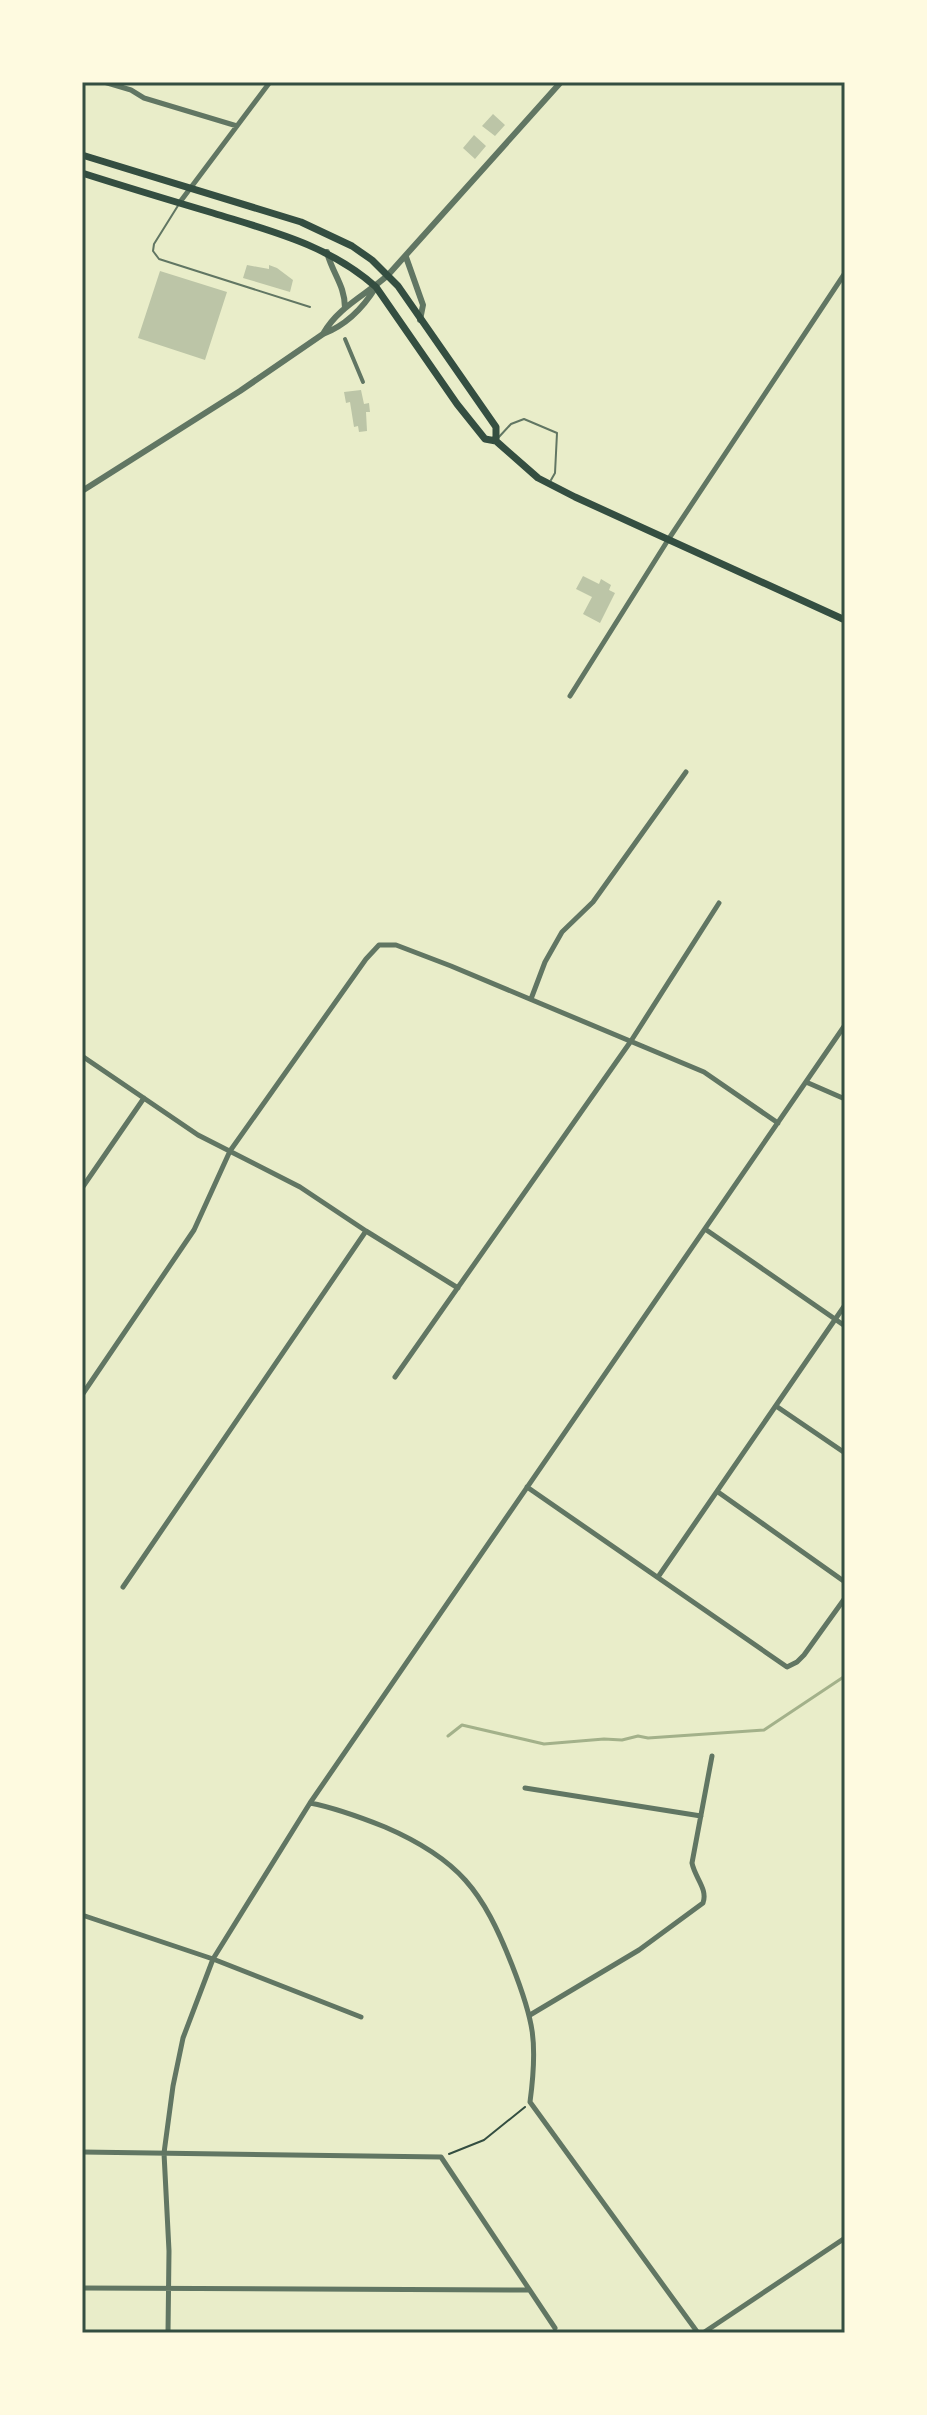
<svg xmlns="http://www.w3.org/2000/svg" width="927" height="2415" viewBox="0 0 927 2415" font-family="'Noto Sans',sans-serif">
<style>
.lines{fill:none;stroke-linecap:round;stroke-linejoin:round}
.stream{stroke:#a3b18a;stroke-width:3}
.building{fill:#bcc5a7}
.path{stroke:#344e41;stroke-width:2}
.service{stroke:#617663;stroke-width:2}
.pedestrian{stroke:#617663;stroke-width:4}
.minor{stroke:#617663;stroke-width:5}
.tertiary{stroke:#617663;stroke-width:6}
.secondary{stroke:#344e41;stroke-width:7}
.neatline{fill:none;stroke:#344e41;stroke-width:3}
</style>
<rect width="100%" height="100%" fill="#e9edc9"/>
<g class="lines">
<path class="stream" d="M448,1736l14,-11 82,19 60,-5 18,1 16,-4 10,2 116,-8 81,-54"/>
</g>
<path class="building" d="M493,114l12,11 -10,11 -13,-10z
M474,135l12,11 -11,13 -12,-11z
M247,265l22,4v-4l8,3 16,12 -3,12 -47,-14z
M160,271l67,21 -22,68 -67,-22z
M361,390l3,14 5,-1 1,9h-4l1,19 -8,1 -1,-6 -4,1 -4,-25 -4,1 -2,-11z
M583,576l16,8 2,-5 10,6 -2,5 6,3 -15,30 -17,-9 9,-17 -16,-8z"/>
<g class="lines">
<path class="path" d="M449,2154l35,-14 41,-33"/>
<path class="service" d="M179,204l-25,40 -1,7 6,8 151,48
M498,438l13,-14 13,-5 33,14 -2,40 -4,7"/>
<path class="pedestrian" d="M345,339l18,43"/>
<path class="minor" d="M104,82l27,8 13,8 93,28
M180,202l90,-120
M570,696l98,-156 177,-267
M531,999l14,-37 17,-30 31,-30 93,-130
M82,1056l116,79 102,52 66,44 92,57
M806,1082l39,17
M82,1188l62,-90
M705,1229l140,97
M395,1377l236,-336 88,-138
M82,1395l112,-165 36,-79 136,-192 13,-14h17l55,21 253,106 74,51
M776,1406l69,47
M527,1487l260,180 10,-5 7,-7 41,-57
M718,1492l127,90
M658,1577l187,-272
M123,1587l243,-356
M525,1788l176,28
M310,1803c26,5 50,14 75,24 74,32 98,64 127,138 22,56 26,77 18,137l168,231
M82,1915l131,44 148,58
M530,2015l109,-65 64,-47c5,-14 -8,-25 -11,-40l20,-107
M82,2152l359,5 114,171
M82,2288l446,2
M168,2333l1,-82 -5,-98 9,-67 10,-48 30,-79 97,-156 535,-778
M703,2333l142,-95"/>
<path class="tertiary" d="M327,252c5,21 18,33 18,56
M406,257l17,48 -3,15
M323,334c15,-27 43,-39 65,-59l173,-193
M82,491l158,-100 83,-57c24,-9 40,-26 53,-47"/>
<path class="secondary" d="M82,155l219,67 51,24 20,14 26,26 98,141v14
M82,173c44,14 87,27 131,40 58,18 116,32 163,74l81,117 28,35 11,2 42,37 37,19 270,123"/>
</g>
<rect width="927" height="2415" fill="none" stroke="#fefae0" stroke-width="168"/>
<rect x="84" y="84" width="759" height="2247" class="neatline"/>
</svg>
